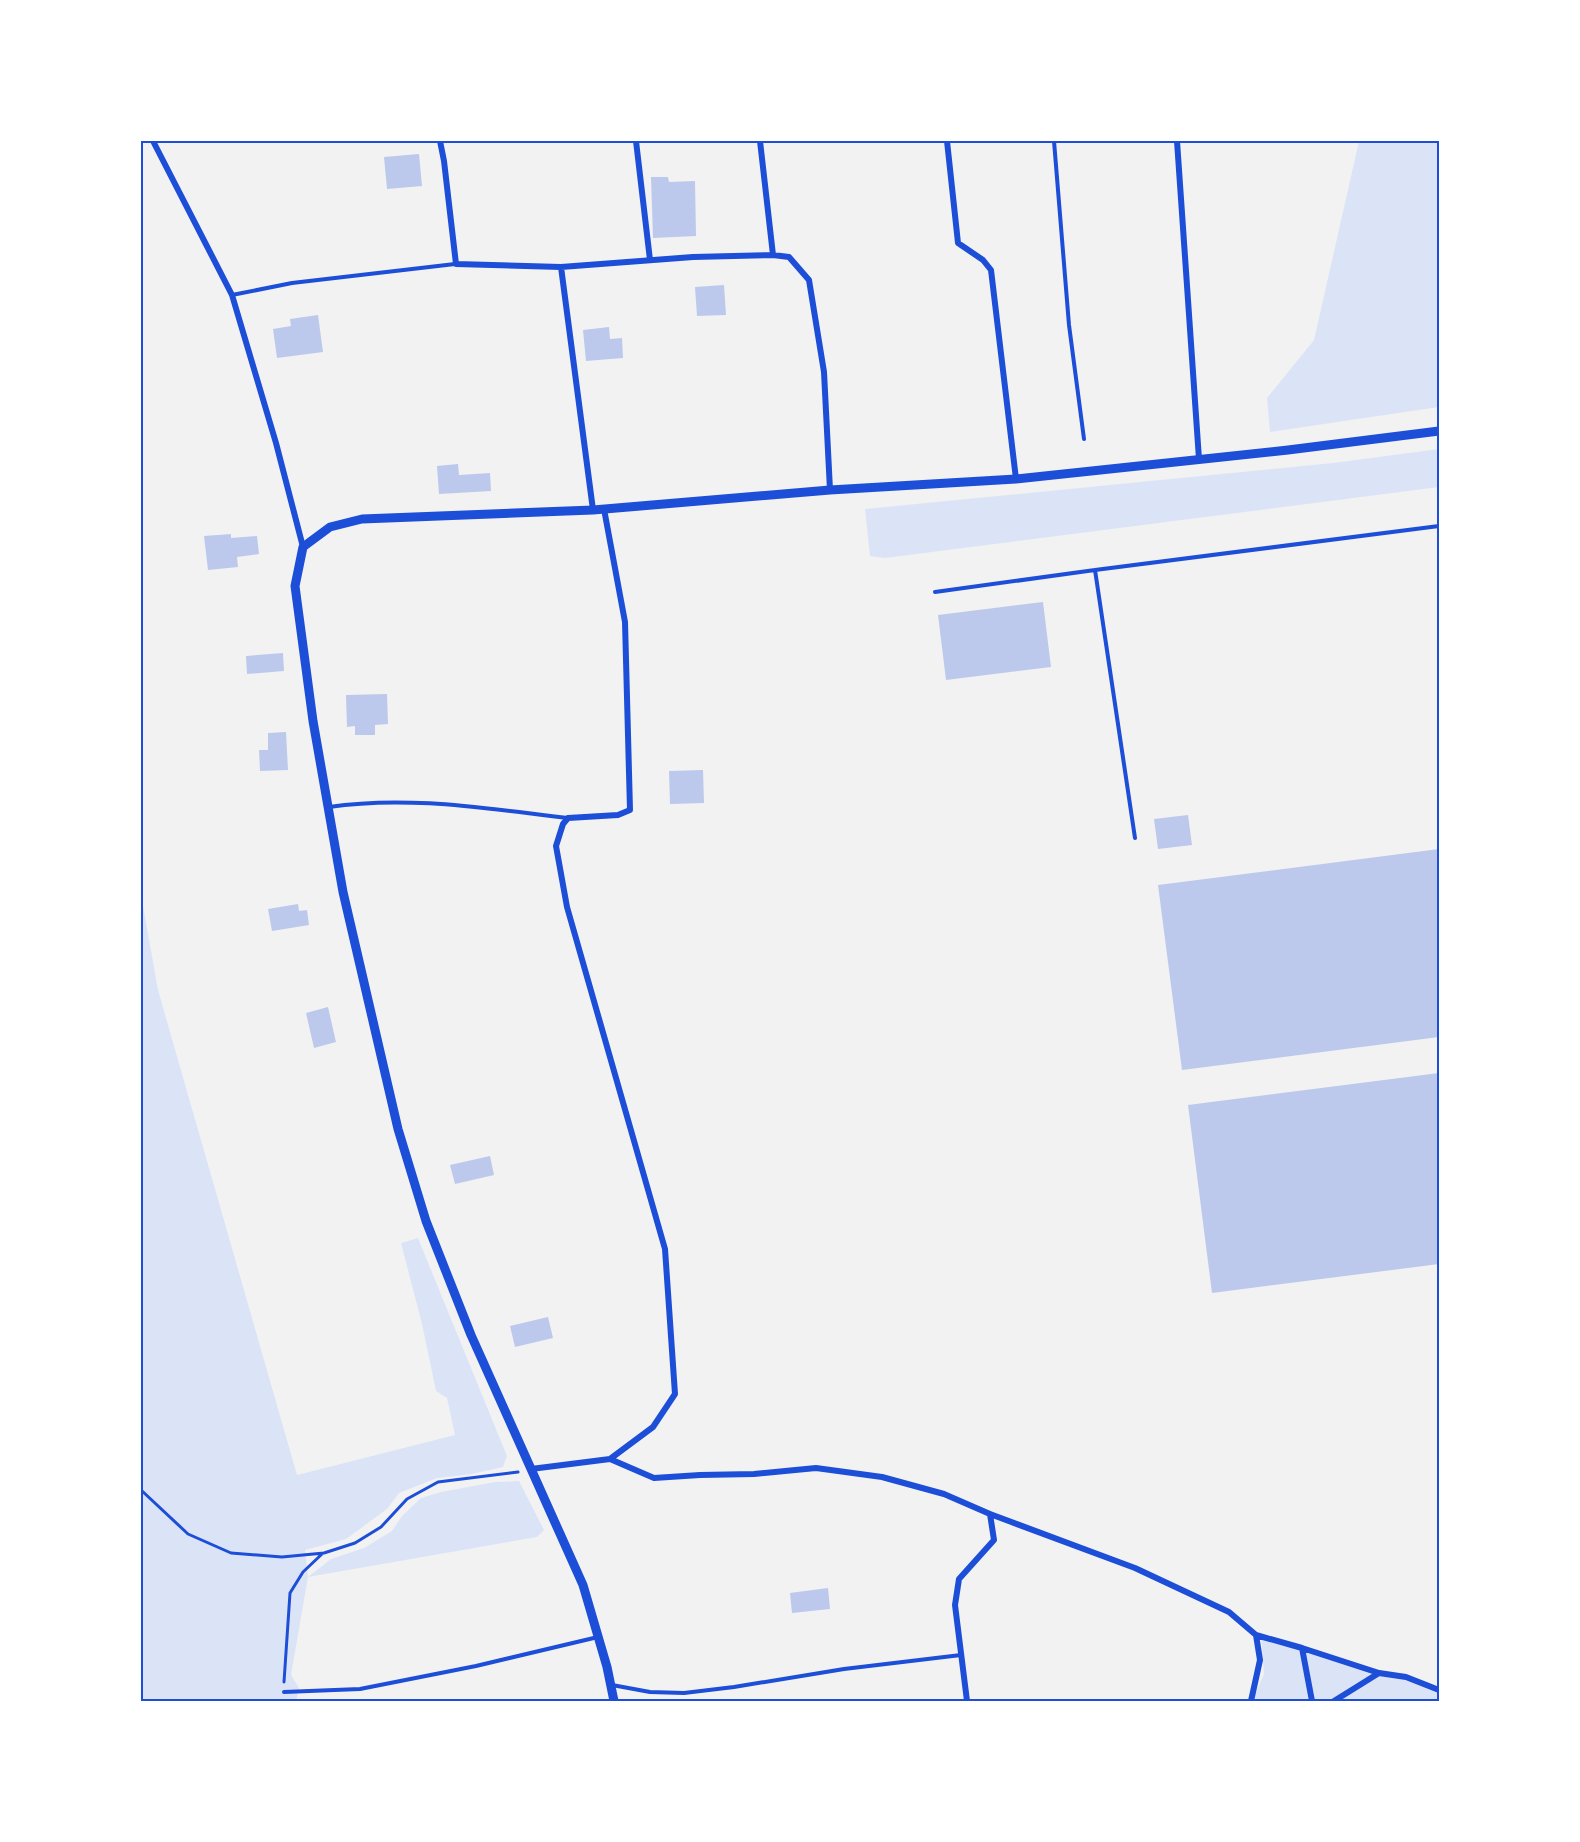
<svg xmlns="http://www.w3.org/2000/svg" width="1580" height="1842" viewBox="0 0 1580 1842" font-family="'PT Serif',serif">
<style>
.green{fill:#dbe4f7}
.building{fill:#bdc9ec}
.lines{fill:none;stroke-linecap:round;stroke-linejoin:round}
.path{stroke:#1d4ed8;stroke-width:3}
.service{stroke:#1d4ed8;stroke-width:4}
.minor{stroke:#1d4ed8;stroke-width:6}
.tertiary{stroke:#1d4ed8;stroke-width:9}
.neatline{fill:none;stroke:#1d4ed8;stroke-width:2}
</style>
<rect width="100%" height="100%" fill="#f2f2f2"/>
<path class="green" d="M1359,141h80v266l-169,25 -3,-34 47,-58z
M1439,449v38l-554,71 -15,-2 -5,-47 468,-46z
M141,894l17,96 139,485 158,-40 -8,-37 -11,-7 -14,-67 -21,-81 17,-5 89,218 -4,11 -31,7 -35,4 -38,15 -12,16 -41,30 -41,11 3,27 23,-18 33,-11 28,-17 10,-15 19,-18 20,-6 54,-10 24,-1 25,49 -7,7 -229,40 -17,98 8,13 -3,13h-155z
M1261,1637l151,42 27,11v11h-187l12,-27z"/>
<path class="building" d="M419,154l3,32 -35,3 -3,-32z
M651,177h17l1,5 26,-1 1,55 -43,2z
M724,285l2,30 -29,1 -2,-29z
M318,315l5,37 -46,6 -4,-29 18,-3 -1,-7z
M609,327l1,12 12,-1 1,20 -37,3 -3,-31z
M458,464l1,11 31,-2 1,18 -52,3 -2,-28z
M231,534v4l26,-2 2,18 -22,3 1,10 -30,3 -4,-34z
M1043,602l8,65 -105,13 -8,-65z
M283,653l1,18 -37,3 -1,-18z
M387,694l1,30 -13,1v10h-20v-9l-8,1 -1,-32z
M286,732l2,38 -28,1 -1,-21h9v-17z
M703,770l1,33 -34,1 -1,-33z
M1188,815l4,30 -34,4 -4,-30z
M1439,849v188l-257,33 -24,-185z
M298,904l1,7 8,-1 2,15 -37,6 -4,-22z
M328,1007l8,35 -22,6 -8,-35z
M1439,1073v191l-227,29 -24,-188z
M490,1156l4,19 -39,9 -5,-19z
M548,1317l5,21 -38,9 -5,-21z
M828,1588l2,21 -38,4 -2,-20z"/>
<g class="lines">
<path class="path" d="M141,1490l47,44 43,19 51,4 42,-4 31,-10 26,-16 26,-28 31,-17 80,-10
M284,1682l6,-89 13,-21 19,-18"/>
<path class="service" d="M1054,141l15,184 15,114
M232,295l60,-12 163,-19
M1095,570l40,268
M935,592l160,-22 344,-44
M329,807c79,-12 160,2 239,11
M612,1685l38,7 34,1 50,-6 110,-18 117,-14
M284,1692l76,-3 116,-23 122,-29"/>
<path class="minor" d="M153,141l79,154 44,148 27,104
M440,141l4,20 12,103 105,3 32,243
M636,141l14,119
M760,141l13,114 16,2 20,23 15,92 6,118
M947,141l11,102 25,17 8,10 25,209
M1177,141l22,318
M561,267l132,-10 80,-2
M610,1459l44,19 46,-3 54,-1 62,-6 66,9 62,17 46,20 4,26 -35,39 -4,26 12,96
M531,1469l79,-10 43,-32 22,-33 -10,-145 -98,-342 -11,-61 7,-22 5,-6 50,-3 12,-5 -5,-188 -21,-113
M990,1514l145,54 94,44 27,23 4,25 -9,41
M1256,1635l46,13 10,53
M1302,1648l77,25
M1334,1701l45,-28 27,4 33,13"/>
<path class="tertiary" d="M614,1701l-7,-34 -24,-82 -112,-250 -45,-114 -28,-92 -55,-237 -30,-171 -18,-135 8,-39 27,-20 32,-8 231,-9 237,-20 186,-11 272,-29 151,-19"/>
</g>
<rect width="1580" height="1842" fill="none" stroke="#ffffff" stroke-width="285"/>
<rect x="142" y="142" width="1296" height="1558" class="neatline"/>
</svg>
